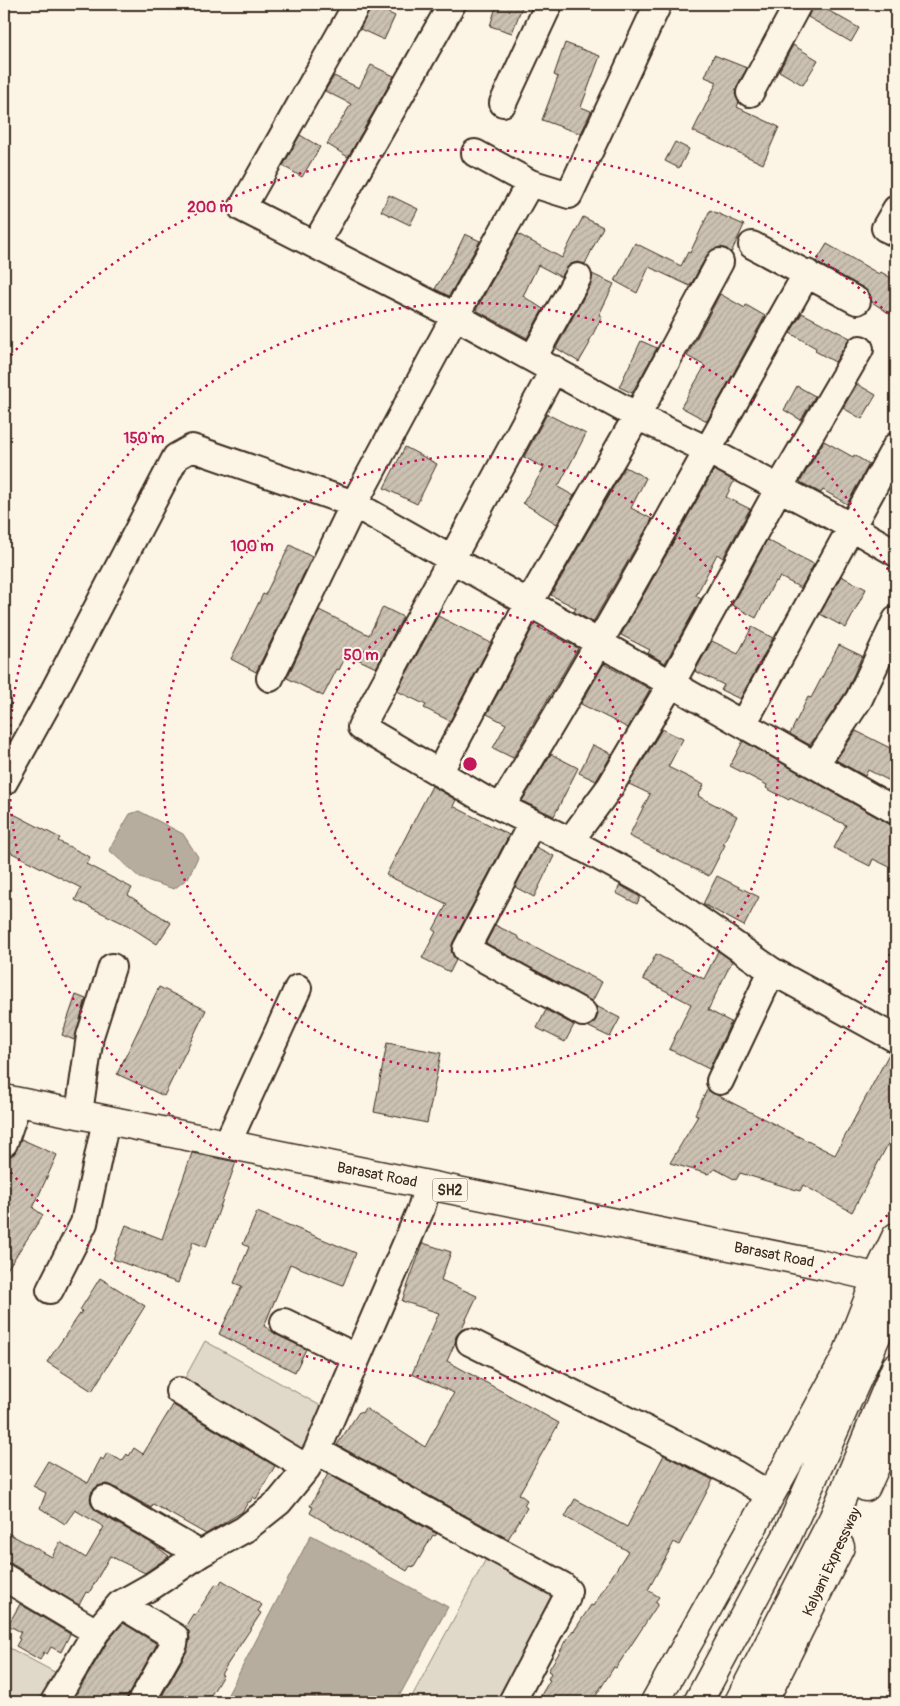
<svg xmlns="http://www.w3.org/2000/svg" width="900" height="1706" viewBox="0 0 900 1706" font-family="Pangolin,sans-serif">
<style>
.green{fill:#e0d8c8;stroke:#8e8173}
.water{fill:#b7ad9e;stroke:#85796b}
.building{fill:url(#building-hatch);stroke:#3b2a1e}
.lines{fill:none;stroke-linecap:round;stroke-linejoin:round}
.minor-casing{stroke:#3b2a1e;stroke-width:30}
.major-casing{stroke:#3b2a1e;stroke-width:31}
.highway-casing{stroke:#3b2a1e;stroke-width:31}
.minor{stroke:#fcf5e5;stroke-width:26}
.major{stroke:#fcf5e5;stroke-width:28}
.highway{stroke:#fcf5e5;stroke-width:28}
.ring{fill:none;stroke:#c2185b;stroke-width:2.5;stroke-dasharray:2.5 5}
.labels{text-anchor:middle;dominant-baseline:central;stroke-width:4;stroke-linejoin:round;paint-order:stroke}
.shield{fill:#fcf5e5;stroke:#75675a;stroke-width:1}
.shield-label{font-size:14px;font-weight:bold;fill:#3b2a1e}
.street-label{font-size:15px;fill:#3b2a1e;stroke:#fcf5e5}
.centre{fill:#c2185b;stroke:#fcf5e5;stroke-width:2.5}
.ring-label{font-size:15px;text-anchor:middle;font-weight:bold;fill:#c2185b;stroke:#fcf5e5;stroke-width:4;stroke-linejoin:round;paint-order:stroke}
</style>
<defs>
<pattern id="building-hatch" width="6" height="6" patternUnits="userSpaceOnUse" patternTransform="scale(1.25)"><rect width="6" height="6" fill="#ccc2b3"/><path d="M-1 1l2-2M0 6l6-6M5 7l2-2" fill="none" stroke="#b0a79a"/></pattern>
</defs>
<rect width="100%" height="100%" fill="#fcf5e5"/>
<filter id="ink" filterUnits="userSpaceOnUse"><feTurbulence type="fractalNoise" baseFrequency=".02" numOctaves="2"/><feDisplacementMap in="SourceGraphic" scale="10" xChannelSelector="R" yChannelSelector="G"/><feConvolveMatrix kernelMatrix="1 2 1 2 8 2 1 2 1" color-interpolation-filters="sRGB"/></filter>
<g filter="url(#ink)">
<path class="green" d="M205,1341l123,69 -20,49 -128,-72z
M487,1557l74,38 -60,107h-92z
M4,1645l56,30 -16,27h-40z"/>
<path class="water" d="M139,811l44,23 15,23 -10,21 -14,11 -34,-11 -31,-28 21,-36z
M311,1535l137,72 -52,95h-172z"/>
<path class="building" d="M497,4h26l-11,29 -22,-7z
M813,4h4l42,24 -8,14 -43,-25z
M372,5l23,11 -11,24 -24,-11z
M565,43l35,13 -19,51 10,4 -10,23 -39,-14 16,-43 -4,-2z
M793,45l25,15 -15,25 -24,-14z
M714,55l33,13 -10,18 -2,8 4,8 -2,5 42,20 -16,37 -70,-33 24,-49 -12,-5z
M371,65l23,11 -46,81 -21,-13 24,-40 -26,-13 9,-15 25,12z
M300,135l20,12 -18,30 -19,-11z
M675,142l14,7 -10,19 -14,-7z
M389,195l29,14 -8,16 -29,-14z
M710,210l34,15 -13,28 -4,-4 -7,-2 -8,3 -5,5 -17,31 -41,-19 -12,26 -22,-12 20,-38 46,23 7,-14 2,1z
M583,217l20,10 -18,37 -8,-2 -6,2 -10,13 -23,-12 -15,31 20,13 -16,29 -51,-28 42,-76 44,24z
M465,234l15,7 -31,55 -14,-7 15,-26h1z
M827,244l52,30 2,-2 15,9v23l-6,10 -18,-12 -2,-8 -6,-6 -48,-26z
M592,274l22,10 -15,31 3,1 -13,26 1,1 -11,19 -23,-14 35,-64z
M720,294l25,14 1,-3 19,11 -58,105 -26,-14 24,-41 -18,-10z
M802,313l48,25 -15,24 -20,-11 1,-3 -26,-15z
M641,341l16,7 -25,45 -13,-6z
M857,384l19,11 -14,24 -19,-11z
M797,386l18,10 -14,24 -17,-10z
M547,414l39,20 -28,53 16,9 -17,28 -34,-21 21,-35 -20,-11z
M824,441l29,16 1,-2 15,9 -22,40 -24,-14 -2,3 -21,-11z
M405,447l32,17 -20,40 -33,-16z
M625,467l21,11 -15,30 21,11 -59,103 -19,-10 2,-4 -25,-13z
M714,470l20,11 -8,16 24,12 -27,49 -6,-4 -21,42 5,3 -36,64 -17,-10 2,-3 -29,-15z
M767,540l47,24 -13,24 -21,-11 -3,5 -2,-1 -19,37 -24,-13z
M290,545l22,12 -56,115 -25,-13 32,-65 2,1z
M841,576l25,13 -20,39 -26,-14z
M383,607l20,10 -27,51 -29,-14 -8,16 -2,-1 -14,27 -36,-18 32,-68 50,25z
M438,616l53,27 -41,78 -26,-13 2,-3 -29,-14z
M534,625l44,23 -65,110 -20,-10 13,-24 -19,-10z
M752,627l21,11 -33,61 -19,-9 3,-5 -29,-14 17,-30 26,13z
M839,645l23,11 -16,36 -36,53 -20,-11 18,-37 3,1z
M604,664l46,25 -22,39 -47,-24z
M662,729l21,10 -15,28 36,18 -6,11 39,20 -14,28 2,1 -16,31 -80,-40 21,-42 -21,-10z
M856,731l40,20v33l-28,-14 -3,6 -29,-16z
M743,741l146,83 7,2v44l-23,-11 -3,7 -36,-18 12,-23 -56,-27 -1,2 -23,-12 1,-3 -37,-19z
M593,745l19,9 -16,27 -17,-8z
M551,754l27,14 -24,48 -32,-15z
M432,786l24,14 -3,6 56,29 -56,107 -2,8 2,6 3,4 -6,12 -28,-14 14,-26 -3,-2 14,-26 -61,-29z
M4,809l56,29 -2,3 32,16 -4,7 46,24 -4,7 43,28 -14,21 -28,-18 -54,-26 6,-12 -77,-39z
M536,847l18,9 -20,41 -19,-10z
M717,876l42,21 -15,29 -41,-22z
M620,885l20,12 -3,7 -21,-11z
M495,925l24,12v2l39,21 44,22 -10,20 -106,-59z
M718,951l14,10 -24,49 23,12 -22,47 -40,-20 22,-45 -48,-25 13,-25 48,25z
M159,987l47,23 -42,86 -47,-22z
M76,995l10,4 -12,41 -12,-5z
M596,1006l24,12 -10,19 -21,-10 7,-7 2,-7z
M546,1010l28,15 -9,17 -28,-14z
M387,1043l54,10 -14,70 -53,-11z
M890,1052l6,2v75l-44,83 -49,-27 -3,6 -60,-18 -4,7 -21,-11 -7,5 -38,-11 28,-47 -3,-2 12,-24 128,65z
M21,1139l36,16 -24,53 10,7 -39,59v-112l2,-4 8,-4z
M192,1153l44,9 -30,85 -13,-5 -15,41 -65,-24 13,-34 36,14z
M257,1212l99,41 -13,32 -53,-21 -26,62 13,9 29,14 -11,23 -76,-38 23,-48 -8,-3 15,-36 -6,-3z
M423,1243l28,9 -10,28 36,16 -16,34 -5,6 -1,7 -8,18 112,62 -40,71 8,6 -3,5 3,3 -19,31 -171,-94 22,-33 3,1 3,-5 60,39 29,-54 -42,-19 27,-61 -37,-12z
M100,1278l45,28 -53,85 -45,-29 35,-51 -2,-1z
M173,1405l102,61 -19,33 -3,-2 -3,5h-2l-6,10 -36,22 -53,-30 -2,4 -38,-22 -7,-2 -8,2 -6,5 -2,7 2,8 5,6 56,32 16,12 -24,17 -35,-17 -21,37 -3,-1 -7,13 -67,-41 -8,-2v-31l48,26 8,-15 26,16 18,-31 -29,-17 -10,14 -25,-16 6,-15 -13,-7 15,-25 40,22 13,-25 2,2 4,-7 15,8 5,-7 2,2 5,-8 9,6z
M664,1455l49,25 -34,65 -5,-3 -26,48 11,7 -4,5 3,2 -42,64 -2,-1 -22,35h-40l-11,-7 9,-15 -2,-1 3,-6 -3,-2 25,-41 1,1 17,-26 2,1 35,-55 -63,-34 10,-18 52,28z
M328,1474l109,60 -2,2 -2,-1 -19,32 -4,-1 -3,5 -97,-58 3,-6 -3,-1z
M222,1580l40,25 -4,6 3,2 -40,61 2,1 -16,27h-39l-7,-4 26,-47 3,-12 -1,-8 -4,-4 8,-13 2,1 21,-31 3,1z
M20,1604l50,30 -9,18 -10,-5 -4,7 -3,-2 -4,8 -24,-14 4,-7 -2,-1 3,-6 -13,-7z
M123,1623l34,21 -29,51 -2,7h-54l36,-61z"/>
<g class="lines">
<g class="minor-casing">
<path id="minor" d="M357,4l-115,204 213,108 182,100 70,34 125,66 64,37
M750,93l48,-89
M503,103l46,-99
M475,153l55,30 39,12 89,-191
M896,209l-11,19 11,5
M315,245l137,-241
M752,245l105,56
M533,358l45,-81
M554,369l-193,358 121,71 88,43 72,39 130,91 124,68
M270,678l84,-174 101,-188 75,-133
M743,724l153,-278
M815,765l44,-66 37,-79
M439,773l90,-170 108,-187 83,-154
M4,782l41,-74 131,-251 16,-9 162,56 542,307
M501,807c108,-174 205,-356 306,-534
M532,823l-66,126 117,64
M570,841l40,-54 61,-103 108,-196 81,-139
M720,1081l52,-110
M79,1113l11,-77 22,-69
M4,1143l14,-41
M227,1144l71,-156
M50,1290l34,-67 22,-103
M284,1322l72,35
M470,1342l265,132 35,21
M179,1391l128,77
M317,1451l246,135 5,5 -2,8 -54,103
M105,1499l95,55
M4,1577l92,55
M120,1604l55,33 -1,7 -33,58
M54,1702l42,-70 24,-28 32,-18 48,-32 45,-25 34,-27 28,-34 10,-17 104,-242 7,-24"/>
</g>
<g class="major-casing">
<path id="major" d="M4,1099l819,166 73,17"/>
</g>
<g class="highway-casing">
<path id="highway" d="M866,1487l30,-67
M655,1702l146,-262 45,-83 31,-80 19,-40
M698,1702l89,-166 109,-244
M739,1702l94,-183 63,-152
M763,1702l77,-155"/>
</g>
<use href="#minor" class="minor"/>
<use href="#major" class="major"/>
<use href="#highway" class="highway"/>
</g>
</g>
<g class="ring">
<circle cx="470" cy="764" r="154"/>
<circle cx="470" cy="764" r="308"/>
<path d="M896 940A461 461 0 1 1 896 588"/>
<path d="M893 1210A615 615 0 0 1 6 1167M6 361A615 615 0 0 1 893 318"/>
</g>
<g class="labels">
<rect class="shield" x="432.5" y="1178.5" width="35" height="23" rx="4"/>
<g class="shield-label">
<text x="450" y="1190">SH2</text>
</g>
<g class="street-label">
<text transform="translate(377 1175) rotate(11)">Barasat Road</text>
<text transform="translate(774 1255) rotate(11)">Barasat Road</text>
<text transform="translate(832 1562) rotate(-65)">Kalyani Expressway</text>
</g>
</g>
<circle cx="470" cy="764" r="8" class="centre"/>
<g class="ring-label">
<text x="210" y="212">200 m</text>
<text x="144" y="443">150 m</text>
<text x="252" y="551">100 m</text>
<text x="361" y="660">50 m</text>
</g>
<rect width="900" height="1706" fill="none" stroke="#fcf5e5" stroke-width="20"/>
<rect x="10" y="10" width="880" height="1686" fill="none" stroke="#3b2a1e" stroke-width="2" filter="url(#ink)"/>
</svg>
